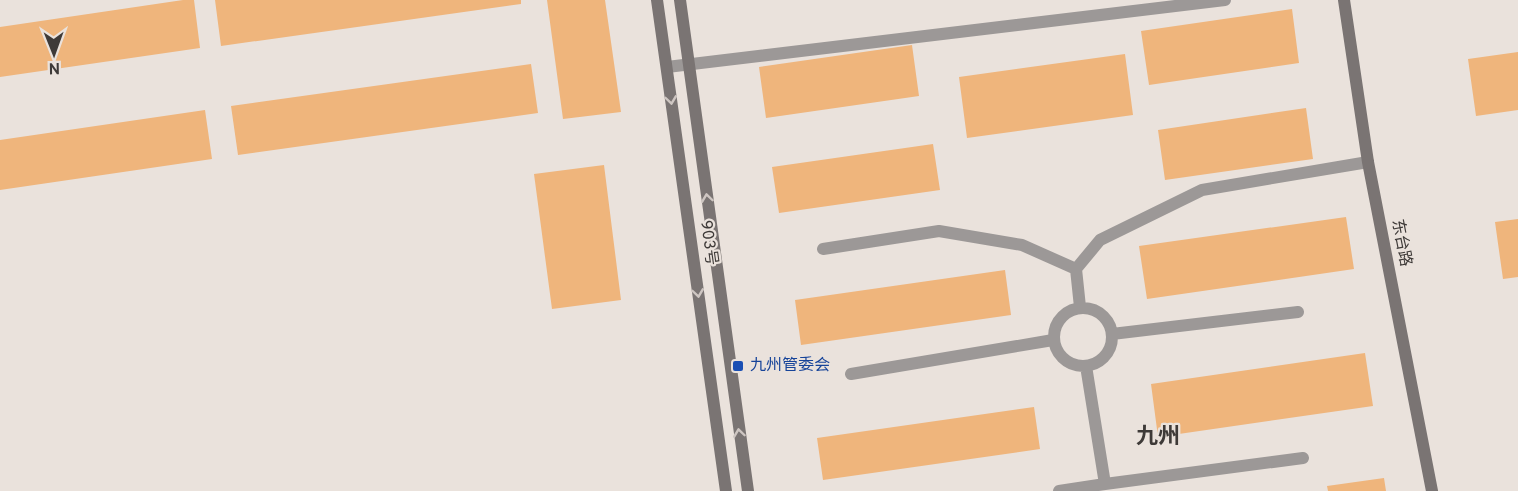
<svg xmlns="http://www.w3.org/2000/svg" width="1518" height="491" viewBox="0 0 1518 491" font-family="Overpass,'Noto Sans SC',sans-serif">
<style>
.building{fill:#efb57c}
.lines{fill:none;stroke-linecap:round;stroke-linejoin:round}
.street{stroke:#9c9897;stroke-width:12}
.secondary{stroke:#7a7473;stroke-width:12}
.oneway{stroke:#cec6c2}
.transit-dot{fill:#1a4fb4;stroke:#eae2dc;stroke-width:2}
.labels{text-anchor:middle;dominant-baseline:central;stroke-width:4.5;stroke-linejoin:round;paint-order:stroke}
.street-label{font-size:16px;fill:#3e3a38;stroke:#eae2dc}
.transit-label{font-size:16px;fill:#164399;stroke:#eae2dc;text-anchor:start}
.district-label{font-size:22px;font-weight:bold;fill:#3e3a38;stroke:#eae2dc}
</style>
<rect width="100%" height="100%" fill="#eae2dc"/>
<path class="building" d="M183,0h11l6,48 -200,29v-50z
M215,0h306v4l-300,42z
M547,0h58l16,112 -58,7z
M1292,9l7,54 -150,22 -8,-54z
M912,45l7,51 -153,22 -7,-51z
M1518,52v58l-42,6 -8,-57z
M1125,54l8,61 -166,23 -8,-61z
M531,64l7,49 -300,42 -7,-49z
M1306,108l7,51 -148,21 -7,-50z
M205,110l7,49 -212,31v-50z
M933,144l7,46 -161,23 -7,-46z
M604,165l17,135 -69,9 -18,-135z
M1346,217l8,52 -207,30 -8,-53z
M1518,219v58l-15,2 -8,-57z
M1005,270l6,45 -210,30 -6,-45z
M1365,353l8,53 -215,31 -7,-53z
M1034,407l6,42 -217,31 -6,-42z
M1384,478l2,13h-58l-1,-5z"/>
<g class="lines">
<path class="street" d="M667,67l558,-67
M823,249l116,-18 83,14 54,24 24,-29 102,-50 166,-28
M1076,269l4,38
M1054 337a29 29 0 1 1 58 0a29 29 0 1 1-58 0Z
M1112,334l186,-22
M1086,366l19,118 198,-26
M851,374l202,-34
M1059,491l46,-7"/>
<path class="secondary" d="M657,0l69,491
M680,0l68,491
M1344,0l24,162 64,329"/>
</g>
<defs><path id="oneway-chevron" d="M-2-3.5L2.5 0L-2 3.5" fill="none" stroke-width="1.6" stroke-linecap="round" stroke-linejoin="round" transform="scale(1.5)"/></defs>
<g class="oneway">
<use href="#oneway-chevron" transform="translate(671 100) rotate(82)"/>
<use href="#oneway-chevron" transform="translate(707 198) rotate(-98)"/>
<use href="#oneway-chevron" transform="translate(698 293) rotate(82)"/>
<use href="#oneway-chevron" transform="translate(739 433) rotate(-98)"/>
</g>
<rect class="transit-dot" x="732" y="360" width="12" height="12" rx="3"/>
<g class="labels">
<g class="street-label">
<text transform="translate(708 243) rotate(82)">903号</text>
<text transform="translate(1401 243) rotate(79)">东台路</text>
</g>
<g class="transit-label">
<text x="750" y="366">九州管委会</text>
</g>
<g class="district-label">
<text x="1158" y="437">九州</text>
</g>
</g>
<g transform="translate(54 54) rotate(179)" stroke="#eae2dc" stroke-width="4.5" paint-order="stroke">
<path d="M0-4.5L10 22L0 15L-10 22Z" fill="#3e3a38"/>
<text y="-9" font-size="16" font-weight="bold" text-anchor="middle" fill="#3e3a38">N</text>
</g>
</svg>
